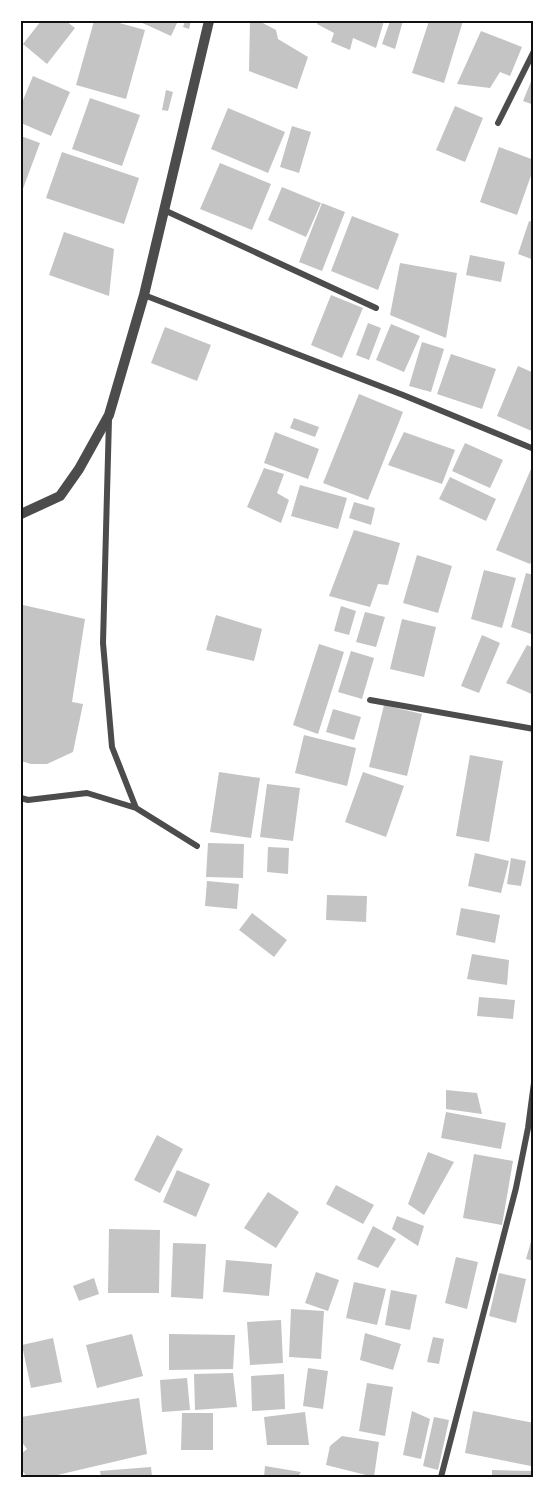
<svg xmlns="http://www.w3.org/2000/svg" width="555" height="1498" viewBox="0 0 555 1498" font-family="'Source Sans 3',sans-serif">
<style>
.building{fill:#c4c4c4}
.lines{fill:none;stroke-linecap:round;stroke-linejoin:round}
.minor{stroke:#4c4c4c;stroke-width:6}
.tertiary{stroke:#4c4c4c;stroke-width:10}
.neatline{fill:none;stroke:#111;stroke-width:2}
</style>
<rect width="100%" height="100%" fill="#fff"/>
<path class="building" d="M41,21h25l9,7 -28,36 -24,-20z
M94,21h18l33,9 -19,69 -50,-14z
M138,21h40l-7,15z
M185,21h6l-2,8 -6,-2z
M250,21h9l17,9 2,9 30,18 -11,32 -48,-18z
M318,21h66l-8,27 -23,-10 -3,12 -19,-8 3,-9 -17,-9z
M390,21h13l-8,28 -13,-5z
M429,21h34l-19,62 -32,-10z
M481,31l41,16 -12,29 -10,-4 -10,16 -33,-4z
M534,74v31l-11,-4z
M33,76l37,16 -19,44 -30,-13v-18z
M166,90l7,2 -5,19 -6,-1z
M90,98l50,17 -18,51 -50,-17z
M455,106l28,12 -18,44 -29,-12z
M228,108l57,24 -17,41 -57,-24z
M292,126l19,6 -12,41 -19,-6z
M21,136l19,7 -19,51z
M499,147l35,13v7l-17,48 -37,-13z
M62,152l77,26 -15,46 -78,-26z
M220,163l51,21 -19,46 -52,-21z
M282,187l39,16 -15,34 -38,-17z
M322,203l23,9 -23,59 -23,-9z
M352,216l47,18 -21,56 -47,-19z
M529,221l5,1v38l-16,-6z
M64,232l50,17 -5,47 -60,-21z
M470,255l35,7 -4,20 -35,-7z
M400,263l57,10 -11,65 -56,-23z
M331,295l32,13 -21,50 -31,-13z
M368,323l13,5 -12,32 -13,-5z
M391,324l29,12 -16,36 -28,-12z
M165,327l46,18 -14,36 -46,-18z
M422,342l22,7 -13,43 -22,-6z
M451,354l45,15 -14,40 -45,-15z
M518,366l16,7v59l-37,-16z
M359,394l44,18 -35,88 -45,-17z
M294,418l25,9 -4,10 -25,-9z
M275,432l44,17 -11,30 -44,-16z
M404,432l51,18 -13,34 -54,-19z
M465,443l38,17 -13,28 -38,-17z
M264,468l20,6 -7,19 12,7 -8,23 -34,-16z
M531,469l3,1v86l-4,8 -34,-14z
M450,477l46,22 -10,22 -47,-22z
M300,485l47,13 -9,31 -47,-13z
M354,502l21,6 -4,17 -22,-7z
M354,530l46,13 -12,42 -10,-1 -8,23 -41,-11z
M417,555l35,11 -14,47 -35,-10z
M484,570l32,8 -14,50 -31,-9z
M526,573l8,2v48l-3,11 -20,-7z
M23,605l62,14 -13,83 11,2 -10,48 -26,12h-16l-10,-3v-151z
M341,606l15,5 -7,24 -15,-4z
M365,612l20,5 -9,30 -20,-5z
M216,615l46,14 -8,32 -48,-11z
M402,619l34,8 -12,50 -34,-8z
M482,635l18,8 -21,50 -18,-7z
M319,644l25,8 -26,82 -25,-9z
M527,645l7,3v47l-28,-12z
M351,651l23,7 -12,41 -24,-7z
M384,705l38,9 -15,62 -38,-9z
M333,709l28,8 -7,23 -28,-8z
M304,735l52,13 -9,38 -52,-13z
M470,755l33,6 -14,81 -33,-6z
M219,772l41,6 -9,60 -41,-6z
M363,772l41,14 -18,51 -41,-15z
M267,784l33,4 -7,53 -33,-4z
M208,843l36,1 -1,34 -37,-1z
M268,847l21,1 -1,26 -21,-2z
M475,853l34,8 -8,32 -33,-7z
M511,858l15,3 -5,25 -14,-2z
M207,881l32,3 -2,25 -32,-3z
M327,895l40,1 -1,26 -40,-2z
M461,908l39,7 -5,28 -39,-8z
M252,913l35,27 -13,17 -35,-27z
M472,954l37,6 -2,25 -40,-6z
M479,997l36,3 -2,19 -36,-3z
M446,1090l31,3 5,21 -36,-5z
M446,1112l60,11 -5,26 -60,-11z
M157,1135l26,14 -23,44 -26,-13z
M428,1152l26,10 -30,53 -16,-11z
M474,1154l39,7 -11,64 -39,-7z
M177,1170l33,14 -14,33 -33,-15z
M336,1185l38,20 -11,19 -37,-20z
M268,1192l31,20 -23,36 -32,-20z
M397,1216l27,10 -6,20 -26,-17z
M373,1226l23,13 -18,29 -21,-9z
M109,1229l51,1 -1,63h-51z
M534,1231v30l-8,-2z
M173,1243l33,1 -3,55 -32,-2z
M456,1257l22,5 -11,47 -22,-6z
M226,1260l46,4 -3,32 -46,-4z
M316,1272l23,8 -11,31 -23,-8z
M499,1273l27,6 -10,44 -27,-7z
M94,1278l5,16 -20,7 -6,-15z
M354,1282l32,7 -9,36 -31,-7z
M391,1290l26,5 -7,35 -25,-5z
M291,1309l33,2 -3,48 -32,-2z
M281,1320l2,43 -33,2 -3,-43z
M365,1333l36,11 -8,26 -33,-10z
M132,1334l11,42 -46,12 -11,-43z
M169,1334l66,1 -2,34 -64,1z
M433,1337l11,2 -5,25 -12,-2z
M53,1338l9,44 -31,6 -9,-43z
M308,1368l20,3 -5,38 -20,-3z
M233,1373l4,34 -42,3 -1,-36z
M284,1374l1,35 -33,2 -1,-35z
M187,1378l3,32 -28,2 -2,-32z
M367,1383l26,4 -8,49 -26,-5z
M139,1398l8,56 -98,23h-22l-6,-8v-15l6,-5 -6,-8v-24z
M412,1411l18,8 -9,40 -18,-4z
M473,1411l61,12v25l-3,18 -66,-13z
M305,1412l4,33h-42l-3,-28z
M182,1413h31v37h-32z
M434,1417l15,3 -11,50 -15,-4z
M342,1436l37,6 -5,35 -48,-12 4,-19z
M265,1466l36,6 -3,5h-34z
M151,1467l1,10h-51l-1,-6z
M492,1470l42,1v6h-42z"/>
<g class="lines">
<path class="minor" d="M498,123l36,-72
M164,210l212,98
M144,295l259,100 131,54
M109,419l-6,224 9,104 24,61 61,38
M370,700l164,29
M21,798l7,2 59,-7 49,15
M441,1477l75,-289 12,-60 6,-45"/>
<path class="tertiary" d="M21,514l39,-18 19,-27 30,-54 35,-120 65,-274"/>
</g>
<rect width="555" height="1498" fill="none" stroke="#ffffff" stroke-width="45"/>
<rect x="22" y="22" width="510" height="1454" class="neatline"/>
</svg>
